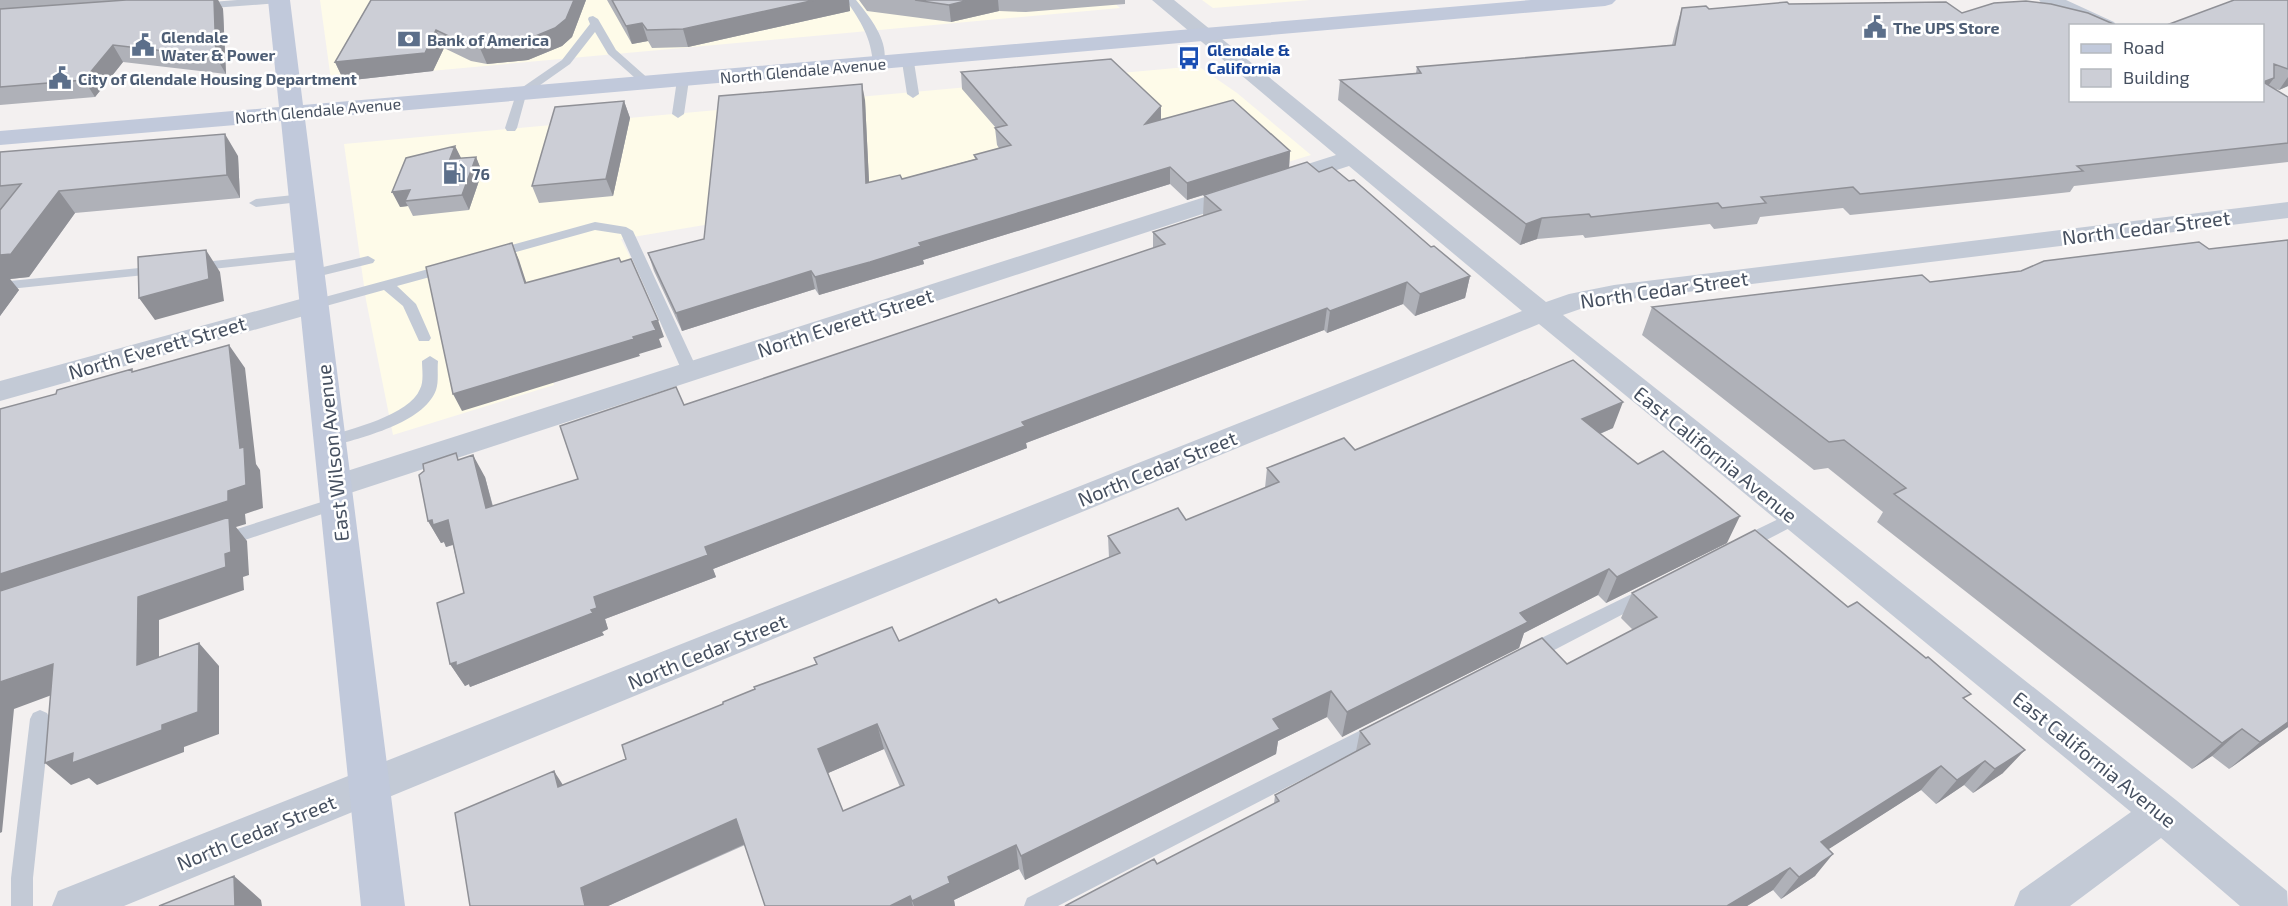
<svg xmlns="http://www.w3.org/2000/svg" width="2288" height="906" viewBox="0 0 2288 906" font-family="'Exo 2',sans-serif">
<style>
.commercial{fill:#fefbe9}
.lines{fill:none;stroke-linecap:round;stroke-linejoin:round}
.lane{fill:#c3cad6;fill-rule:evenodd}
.street{fill:#c3cad6;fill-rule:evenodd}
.secondary{fill:#c1c9db;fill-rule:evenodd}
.wall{fill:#afb1b8;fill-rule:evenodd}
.shaded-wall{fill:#8f9096}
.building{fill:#ccced6;stroke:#8f9096;stroke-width:1.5;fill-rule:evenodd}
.labels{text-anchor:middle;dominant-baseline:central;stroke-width:5;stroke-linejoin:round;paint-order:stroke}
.far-service-label{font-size:16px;font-weight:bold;fill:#4e5e75;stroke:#fff;text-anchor:start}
.far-transit-label{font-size:16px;font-weight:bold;fill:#164399;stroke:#fff;text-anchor:start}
.far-street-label{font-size:16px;fill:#465060;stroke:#fff}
.street-label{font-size:20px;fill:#465060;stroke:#fff}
</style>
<rect width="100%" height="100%" fill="#f3f0f0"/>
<path class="commercial" d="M320,0h791l9,8 -789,72z
M1202,0h108l-97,8z
M1198,66l39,27 74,62 -59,18 -352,19 -279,47 15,30 -104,31 22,85 -161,50 -27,-135 -22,-156z"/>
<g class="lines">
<path class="lane" d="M237,0h47l-5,3 -80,6 -5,-3 5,-3z
M846,0h10c14,17 35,43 27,66h-8l-2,-2c-2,-27 -12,-42 -27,-64z
M593,16l5,3 18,31 35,31v4h-8l-35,-31 -13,-22 -25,32 -44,31 -9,33 -2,3h-8l-2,-3 12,-37 45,-31 28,-36 -2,-5 1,-2z
M908,59l6,3 5,32 -6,4 -6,-4 -5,-32z
M683,77l6,3 -5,34 -6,4 -6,-4 5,-34z
M303,194l7,4 -2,3 -52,6 -7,-4 7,-4z
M595,222l31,5 7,4 65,140 -3,4h-10l-3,-4 -61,-137 -26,-4 -100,28 -7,-4 2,-3z
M309,251l5,1 2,3 -2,3 -120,13 -7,-4 7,-4z
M368,256l7,4 -2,3 -61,15 -7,-4 2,-3z
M447,264l7,4 -2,3 -55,15 19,18 15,34 -2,3h-10l-16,-35 -19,-16 -69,19 -7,-5 2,-3z
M159,266l7,4 -2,3 -164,17v-8z
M430,356l8,5c-1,9 1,20 -2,29 -13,34 -74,47 -106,57l-6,-2 -2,-4 2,-4c25,-7 86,-22 96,-48 4,-8 2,-19 2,-28z
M337,497l6,2 3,4 -3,4 -122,41 -6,-2 -3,-5 3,-5z
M1795,511l6,1 3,5 -3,5 -54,28 -6,2 -6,-2 -3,-5 3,-5z
M1646,587l6,2 3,5 -3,5 -115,60 -7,2 -7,-2 -3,-6 3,-6z
M40,710l7,3 3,6 -17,159v28h-22v-28l19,-159 3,-6z
M1379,721l7,3 3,6 -3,6 -328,170h-34l3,-8z"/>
<path class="street" d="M1152,0h22l372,302 23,-8 45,-9 674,-83v16l-674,83 -28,6 -23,8 613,485 111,91 1,15h-48l-79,-68 -91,68h-56l6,-15 111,-79 -592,-488 -1415,582h-72l6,-15 1464,-580 -173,-145 -1002,328 -11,4 -11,-4 -5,-8 5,-8 1011,-323z
M2039,0h27l48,22 3,4h-28l-47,-22z
M315,295l10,3 4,6 -4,6 -325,91v-20z"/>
<path class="secondary" d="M268,0h22l13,105 1228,-105h85l-4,4 -7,2 -1300,113 100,787h-44l-80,-785 -281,24v-14l279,-24z"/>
</g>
<path class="wall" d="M0,0h218l5,9 3,65 -103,-12 -28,35 -95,8z
M371,0h215l-14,37 -10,9 -34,14 -41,4 -16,-3 -27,-13 -11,23 -89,10 -9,-19z
M607,0h242l1,11 -162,36 -36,1 -4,-7 -16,3z
M859,0h266v4l-99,8 -27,-1 -48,11 -84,-11z
M2288,0v86l-9,4 -6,-2 15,9v65l-214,24 -4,6 -64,7 -156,16 -7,-7 -83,9 -3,7 -43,5 -4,-5 -125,14 -2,-3 -46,4 -17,6 -182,-145 2,-20 76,-7 1,-6 255,-22 4,-17 6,-20 27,1 80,-5 281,96z
M961,72l329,79 -1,17 30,4 112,75 39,29 -5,22 -50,18 -12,-12 -76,29 -3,-3 -298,113 1,5 -314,121 3,8 -111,42 3,10 -6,3 2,3 -134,52 -1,-3 -4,2 -15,-22 14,-71 -11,-48 -7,2 -2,-5 -3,1 -13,-22 32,-62 25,18 8,29 85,-27 106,-74 469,-157v-16l50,-16 1,-21 -17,5 -17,-16 -247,76 1,4 -51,15 -54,16 -4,-6 -133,42 -28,-60 -6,-18 56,-14 161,-139 4,83 33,-4 73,-20 -1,-4 25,-7 -2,-3 -2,-17h1l-34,-39z
M624,101l6,17 -17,78 -74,7 -7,-17z
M455,146l6,12 15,-1 6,15 -13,38 -56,6 -5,-10 -8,1z
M0,152l238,4 2,42 -165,15 -46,64 -19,2 9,11 -19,26z
M1652,307l636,420 -59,42 -17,-13 -20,13 -315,-247 6,-10 -55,-44 -14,2 -172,-135z
M1613,428l-13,6 127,109 -121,60 -8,-8 -74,38 -5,15 -177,89 -15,-20 -49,24 -2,13 -251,126 -6,-11 -65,31 1,6h-190l-20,-61 -137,61 -45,-121 63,-26 97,-55 93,-40 -2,-6 85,-17 100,-38 110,-45 -1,-22 78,-16 79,-32 2,-20 88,-18zM884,749l16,38 -57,24 -15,-38z
M1632,593l216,14 118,93 37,73 -30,20 -9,-8 -28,19 -15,-14 -93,59 -13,27 -34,23 -8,-9 -26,16h-682l92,-42 117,-60 1,-9 81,-44 4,-20 207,-67 66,-34 -12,-12z"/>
<path class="shaded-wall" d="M214,0h4l5,9 3,65 -10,-17z
M574,0h12l-14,37 -10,9 -34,14 -41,4 -8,-18z
M815,0h34l1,11 -162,36 -5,-18z
M969,0h29l1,11 -48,11 -2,-17z
M642,23l6,18 -16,3 -6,-18z
M436,30l8,18 -11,23 -89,10 -9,-19z
M113,45l10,17 -28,35 -11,-17z
M2288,77v9l-9,4z
M2274,78l-12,16 1,-12z
M862,84l3,16 5,101 -4,-18z
M624,101l6,17 -17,78 -7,-17z
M1161,106v17l-16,1z
M225,134l13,22 2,42 -13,-23z
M455,146l7,14 -12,-1z
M1290,151l-1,17 -102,32v-17z
M476,157l6,15 -13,38 -7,-15z
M1170,167v17l-247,76 1,4 -105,31 -4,-18 104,-34z
M410,190l-5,11 3,5 -8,1 -8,-15z
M59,191l16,22 -46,64 -19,2 9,11 -19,26v-61z
M1542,218l-5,21 -17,6 6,-21z
M512,243l7,17 13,40 -7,-17z
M206,250l14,22 4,29 -69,19 -16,-22z
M811,271l4,18 -133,42 -6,-18z
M1470,276l-5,22 -50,18 5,-22z
M1407,282l-4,22 -76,29 3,-22z
M1327,308l-3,22 -298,113 1,5 -314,121 3,8 -111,42 3,10 -6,3 2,3 -134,52 -1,-3 -4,2 -15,-22 141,-54 3,-13 111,-50 317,-125z
M658,320l6,17 -5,2 3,8 -23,7 1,2 -178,55 -9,-17 180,-57 19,-15z
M229,345l16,23 11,96 4,6 3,38 -18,6 1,10 -10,3 11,14 2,34 -6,2 1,13 -85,30v68l-159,-84v-30l228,-83 12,-43z
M1623,402l-10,26 -40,17 9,-26z
M473,455l12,22 14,54 -13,-23z
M1740,516l-13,27 -121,60 11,-26z
M432,520h16l13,22 -15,5 -2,-5 -3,1 -13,-22z
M1609,569l-11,26 -74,38 -5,15 -177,89 5,-25 173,-99z
M199,643l20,23v68l-35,13v5l-87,33 -8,-7 -18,7 -26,-22 28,-10 89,-28z
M53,664l23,22 -62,23 -12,123 -2,1v-151z
M1331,691l-4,26 -49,24 -2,13 -251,126 -4,-24 252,-137z
M2288,722v5l-59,42 31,-27z
M877,724l7,25 -58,25 -8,-25z
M2242,729l-30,27 -20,13 30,-26z
M2025,750l-22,23 -30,20 22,-24z
M1985,761l-21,24 -28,19 21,-24z
M1941,766l-20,24 -117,75 17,-23z
M554,771l16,25 -12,-9z
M736,819l11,24 -139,63h-23l-4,-18z
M1016,845l3,24 -65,31 1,6h-41l-2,-5 36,-24z
M1833,854l-18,22 -34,23 18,-22z
M1790,868l-17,22 -26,16h-20z
M234,876l27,24 1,6h-27z
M910,896l3,10h-23z"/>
<path class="building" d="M126,0h88l2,57 -103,-12 -29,35 -84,7v-78z
M371,0h203l-8,19 -11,9 -34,14 -42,4 -16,-3 -27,-13 -11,23 -90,9z
M612,0h203l-132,29 -36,1 -5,-7 -16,3z
M915,0h54l-20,5z
M2234,0h54v69l-14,-5v14l-11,4 25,15v46l-211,23 6,5 -65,7 -158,16 -7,-7 -92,10 5,6 -44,5 -4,-5 -127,14 -2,-3 -47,4 -16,6 -186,-144 81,-7 -4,-6 258,-22 7,-37 24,-2 3,3 78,-7 2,2 157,-2 16,11 32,-10 32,-2 25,3 37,9 30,13h-48v74h192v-74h-98z
M1111,59l50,47 -16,18 88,-24 57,51 -103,32 -17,-16 -251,76 2,3 -51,16 -55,15 -4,-6 -135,42 -28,-60 56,-14 15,-143 143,-12 4,99 34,-8 2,4 75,-20 -3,-4 37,-10 -16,-17 12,-3 -46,-53z
M624,101l-18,78 -74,7 23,-79z
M225,134l2,41 -168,16 -48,63 -11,1v-45l21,-26 -21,2v-34z
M455,146l-5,13 26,-2 -14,38 -57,6 5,-11 -18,2 14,-34z
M1307,162l12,10 13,-5 17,14 5,-1 77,67 3,-1 36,30 -50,18 -13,-12 -77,29 -3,-3 -305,114 3,4 -320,121 3,8 -114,42 3,11 -6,2 2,3 -137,53v-4l-6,2 -13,-61 27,-10 -16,-73 -15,5 -1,-5 -4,1 -9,-46 5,-4 -1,-7 33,-11 2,7 15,-5 13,53 92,-29 -18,-53 116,-39 8,18 481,-161 -12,-12 68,-22 -17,-15z
M2288,240v482l-28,20 -18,-13 -20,14 -328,-249 12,-6 -62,-48 -15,2 -177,-135 270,-32 8,7 91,-11 23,-10 155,-19 10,7z
M512,243l13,40 94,-25 2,4 10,-3 27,61 -6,2 4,8 -23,7 1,2 -181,55 -27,-127z
M206,250l3,29 -70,19 -1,-41z
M229,345l11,103 4,-1 2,38 -18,6v10l-228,73v-165l56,-15 1,-4 75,-21v3z
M1573,360l50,42 -41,17 56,45 25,-13 77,65 -123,61 -8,-8 -89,44 8,9 -181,90 -16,-21 -58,28 7,10 -259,127 -5,-11 -68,32 2,6 -38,18 -2,-5 -20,10h-125l-29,-87 -155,69 4,18h-115l-15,-93 99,-42 4,16 68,-28 -4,-14 101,-41v-2l32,-13 -1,-2 63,-23 -3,-6 78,-31 7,14 97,-42 3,4 121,-50 -12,-17 70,-28 8,12 93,-38 -12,-14 77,-30 11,12zM877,724l27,61 -61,26 -25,-62z
M229,517l2,35 -6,2 1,13 -88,30 -1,68 62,-22 -1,69 -36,13v5l-90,33 1,-10 -28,10 8,-99 -53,18v-91z
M1755,530l93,77 9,-5 69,56 2,-1 43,37 -8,4 62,52 -30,19 -10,-8 -28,19 -16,-14 -120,76 12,12 -34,23 -9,-9 -63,38h-662l89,-47 3,5 122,-63 -4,-6 95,-51 -10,-13 182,-93 25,26 90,-47 -25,-24z
M234,876l1,30h-76z"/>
<defs>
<g id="civic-bare" transform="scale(1.8)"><path d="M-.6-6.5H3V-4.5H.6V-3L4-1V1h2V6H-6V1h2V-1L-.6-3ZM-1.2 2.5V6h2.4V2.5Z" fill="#5c6f8a" stroke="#fff" stroke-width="2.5" paint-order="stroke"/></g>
<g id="bank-bare" transform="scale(1.8)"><path d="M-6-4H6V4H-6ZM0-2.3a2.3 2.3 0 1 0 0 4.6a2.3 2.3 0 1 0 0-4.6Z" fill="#5c6f8a" stroke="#fff" stroke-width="2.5" paint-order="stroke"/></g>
<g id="bus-bare" transform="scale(1.8)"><path d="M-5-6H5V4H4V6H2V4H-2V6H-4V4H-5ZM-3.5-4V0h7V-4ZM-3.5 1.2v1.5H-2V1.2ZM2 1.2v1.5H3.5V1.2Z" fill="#1a4fb4" stroke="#fff" stroke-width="2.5" paint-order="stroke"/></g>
<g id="fuel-bare" transform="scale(1.8)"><path d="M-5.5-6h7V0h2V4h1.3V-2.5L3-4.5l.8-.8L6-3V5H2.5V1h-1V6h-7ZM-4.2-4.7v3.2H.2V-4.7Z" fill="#5c6f8a" stroke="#fff" stroke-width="2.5" paint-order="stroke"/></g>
</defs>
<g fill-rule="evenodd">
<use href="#civic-bare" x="1875" y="27"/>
<use href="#bank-bare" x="409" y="39"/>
<use href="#civic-bare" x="143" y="45"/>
<use href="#bus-bare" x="1189" y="58"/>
<use href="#civic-bare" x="60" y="78"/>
<use href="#fuel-bare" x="454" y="173"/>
</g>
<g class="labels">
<g class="far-service-label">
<text x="1893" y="27">The UPS Store</text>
<text x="161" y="36">Glendale<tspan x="161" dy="18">Water &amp; Power</tspan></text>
<text x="427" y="39">Bank of America</text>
<text x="78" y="78">City of Glendale Housing Department</text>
<text x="472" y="173">76</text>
</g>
<g class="far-transit-label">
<text x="1207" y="49">Glendale &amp;<tspan x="1207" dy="18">California</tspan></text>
</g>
<g class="far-street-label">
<text transform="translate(803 70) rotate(-5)">North Glendale Avenue</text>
<text transform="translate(318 110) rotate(-5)">North Glendale Avenue</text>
</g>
<g class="street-label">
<text transform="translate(2146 227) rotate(-7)">North Cedar Street</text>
<text transform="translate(1664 289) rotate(-8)">North Cedar Street</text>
<text transform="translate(845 322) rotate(-18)">North Everett Street</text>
<text transform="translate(157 347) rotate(-16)">North Everett Street</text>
<text transform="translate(332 453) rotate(-96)">East Wilson Avenue</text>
<text transform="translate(1716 454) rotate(39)">East California Avenue</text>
<text transform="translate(1157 468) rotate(-22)">North Cedar Street</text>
<text transform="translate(707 651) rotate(-22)">North Cedar Street</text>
<text transform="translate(2095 759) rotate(39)">East California Avenue</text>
<text transform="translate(256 832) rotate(-22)">North Cedar Street</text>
</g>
</g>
<rect x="2069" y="24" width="195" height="78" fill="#ffffff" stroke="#b5b9bf" stroke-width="1.5"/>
<rect x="2081" y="44" width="30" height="9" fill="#c1c9db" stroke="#b5b9bf" stroke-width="1.5"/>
<text x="2123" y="54" font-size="18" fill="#465060">Road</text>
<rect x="2081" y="69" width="30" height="18" fill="#ccced6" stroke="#b5b9bf" stroke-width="1.5"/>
<text x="2123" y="84" font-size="18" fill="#465060">Building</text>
</svg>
